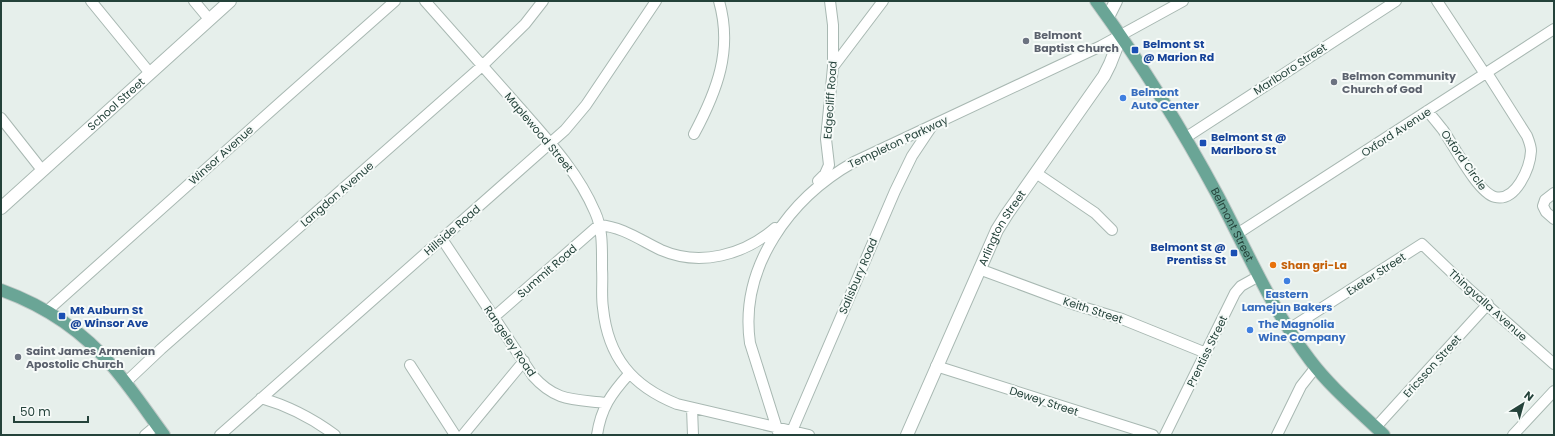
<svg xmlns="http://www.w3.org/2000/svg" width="1555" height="436" viewBox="0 0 1555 436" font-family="Poppins,sans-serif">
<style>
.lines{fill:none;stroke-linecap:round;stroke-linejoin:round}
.minor-casing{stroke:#a8b8b2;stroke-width:12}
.tertiary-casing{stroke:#a8b8b2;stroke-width:14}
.primary-casing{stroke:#c2cac8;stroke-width:14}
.minor{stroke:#fff;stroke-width:10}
.tertiary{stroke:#fff;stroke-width:12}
.primary{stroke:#6aa596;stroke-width:12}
.worship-dot{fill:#6b7280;stroke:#f7fbf9;stroke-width:1.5}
.transit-dot{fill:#1a4fb4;stroke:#f7fbf9;stroke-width:1.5}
.shop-dot{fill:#3f7fe0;stroke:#f7fbf9;stroke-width:1.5}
.food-dot{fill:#e8710a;stroke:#f7fbf9;stroke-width:1.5}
.labels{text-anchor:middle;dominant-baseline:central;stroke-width:4;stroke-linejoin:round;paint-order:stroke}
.worship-label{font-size:11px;font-weight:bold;fill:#5b616d;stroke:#f7fbf9;text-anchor:start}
.transit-label{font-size:11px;font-weight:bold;fill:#164399;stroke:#f7fbf9;text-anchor:start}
.street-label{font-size:11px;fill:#24423a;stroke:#f7fbf9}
.shop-label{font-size:11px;font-weight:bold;fill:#366cbe;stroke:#f7fbf9;text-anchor:start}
.food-label{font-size:11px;font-weight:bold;fill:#c56008;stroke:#f7fbf9;text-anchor:start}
</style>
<rect width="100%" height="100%" fill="#e6efeb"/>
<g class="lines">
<g class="minor-casing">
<path id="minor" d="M91,1l58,71
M194,1l15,18
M425,1c32,36 63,71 94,106 29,33 59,65 76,105 8,17 7,38 7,57 1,12 -1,26 1,39 5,49 29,78 74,96l132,31
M1437,1l48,73
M833,67l50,-66
M1427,111c6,6 11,13 16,19 11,16 35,63 52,67 21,5 35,-29 36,-46 0,-5 -2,-10 -4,-15l-40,-63
M1,118l41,52
M694,134c23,-43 39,-84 25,-133
M1185,138l211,-137
M1036,173l59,40 17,17
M818,181l7,-7 4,-9 -3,-26 7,-72v-42l-3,-24
M1554,193l-9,7 -2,6 3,6 8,7
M1237,234l317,-205
M442,239l91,137c23,26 41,23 73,27
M979,269l97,36 46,14 84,34
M47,311l235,-210 113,-100
M494,317l105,-92c24,2 41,15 62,25 39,17 83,5 114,-22
M1289,329l133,-85 48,46 84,74
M410,365l45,70
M936,366l217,69
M125,383l36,-34 321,-283 43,-42 18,-23
M261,398c28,8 51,20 74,37
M692,408l1,27
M1376,427l112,-123
M792,431l103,-240 17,-35 20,-30
M145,435l12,-10
M220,435l345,-305 21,-25 70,-104
M463,435l61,-74
M597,435c4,-27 14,-41 32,-61
M779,435l-29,-92c-11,-76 40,-145 104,-181l247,-116 82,-45
M1165,435l70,-142 6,-7 18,-10
M1277,435l24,-49 15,-19
M1513,435l41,-44"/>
</g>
<g class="tertiary-casing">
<g id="tertiary">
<path d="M1108,17l8,-16"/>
<path id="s1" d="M1,208l229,-207"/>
<path id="s2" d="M907,435l90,-205 10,-16 97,-138 6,-12 11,-28"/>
</g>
</g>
<g class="primary-casing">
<g id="primary">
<path id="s3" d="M1096,1c45,62 86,128 122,195 29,55 54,114 92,164 21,28 49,51 74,75"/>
<path d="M1,290c44,16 82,41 112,77 18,21 34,45 51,68"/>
</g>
</g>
<use href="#minor" class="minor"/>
<use href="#tertiary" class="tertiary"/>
<use href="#primary" class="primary"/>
</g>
<g class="worship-dot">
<circle cx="1026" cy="41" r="4"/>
<circle cx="1334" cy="82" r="4"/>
<circle cx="18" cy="357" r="4"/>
</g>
<g class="transit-dot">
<rect x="1131" y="46" width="8" height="8" rx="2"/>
<rect x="1199" y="139" width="8" height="8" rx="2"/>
<rect x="1230" y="249" width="8" height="8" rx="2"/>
<rect x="58" y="312" width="8" height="8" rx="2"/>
</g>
<g class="shop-dot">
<circle cx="1123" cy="98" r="4"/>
<circle cx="1287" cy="281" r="4"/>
<circle cx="1250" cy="330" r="4"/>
</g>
<circle class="food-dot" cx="1273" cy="265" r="4"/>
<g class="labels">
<g class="worship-label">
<text x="1034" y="35">Belmont<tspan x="1034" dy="13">Baptist Church</tspan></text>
<text x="1342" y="76">Belmon Community<tspan x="1342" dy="13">Church of God</tspan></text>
<text x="26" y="351">Saint James Armenian<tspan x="26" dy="13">Apostolic Church</tspan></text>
</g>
<g class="transit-label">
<text x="1143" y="44">Belmont St<tspan x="1143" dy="13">@ Marion Rd</tspan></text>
<text x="1211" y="137">Belmont St @<tspan x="1211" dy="13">Marlboro St</tspan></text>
<text x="1226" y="247" text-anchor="end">Belmont St @<tspan x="1226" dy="13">Prentiss St</tspan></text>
<text x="70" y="310">Mt Auburn St<tspan x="70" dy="13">@ Winsor Ave</tspan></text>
</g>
<g class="street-label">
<text transform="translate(1290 69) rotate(-33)">Marlboro Street</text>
<text transform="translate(830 100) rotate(-86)">Edgecliff Road</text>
<text stroke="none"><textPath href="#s1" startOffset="155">School Street</textPath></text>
<text transform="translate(539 132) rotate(50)">Maplewood Street</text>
<text transform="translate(1396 132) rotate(-33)">Oxford Avenue</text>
<text transform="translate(898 142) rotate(-25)">Templeton Parkway</text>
<text transform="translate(221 155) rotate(-42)">Winsor Avenue</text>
<text transform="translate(1464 160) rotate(55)">Oxford Circle</text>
<text transform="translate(337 194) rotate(-41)">Langdon Avenue</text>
<text stroke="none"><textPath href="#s3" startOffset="262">Belmont Street</textPath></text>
<text stroke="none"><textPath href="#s2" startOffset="228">Arlington Street</textPath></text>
<text transform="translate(452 230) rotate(-41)">Hillside Road</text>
<text transform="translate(547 271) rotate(-41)">Summit Road</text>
<text transform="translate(1376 274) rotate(-33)">Exeter Street</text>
<text transform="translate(858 276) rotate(-67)">Salisbury Road</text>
<text transform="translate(1488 305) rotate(42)">Thingvalla Avenue</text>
<text transform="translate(1093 310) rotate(18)">Keith Street</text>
<text transform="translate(510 341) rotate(56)">Rangeley Road</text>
<text transform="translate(1207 351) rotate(-64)">Prentiss Street</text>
<text transform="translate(1432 366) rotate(-48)">Ericsson Street</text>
<text transform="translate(1044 401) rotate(18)">Dewey Street</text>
</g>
<g class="shop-label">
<text x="1131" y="92">Belmont<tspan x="1131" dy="13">Auto Center</tspan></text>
<text x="1287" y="294" text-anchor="middle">Eastern<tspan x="1287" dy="13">Lamejun Bakers</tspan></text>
<text x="1258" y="324">The Magnolia<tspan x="1258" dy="13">Wine Company</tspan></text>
</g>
<g class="food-label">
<text x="1281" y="265">Shan gri-La</text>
</g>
</g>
<rect width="1555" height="436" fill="none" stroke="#24423a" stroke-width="4"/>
<g transform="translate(1523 404) rotate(37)" stroke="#f7fbf9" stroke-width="3" paint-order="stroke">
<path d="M0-3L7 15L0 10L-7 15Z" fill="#24423a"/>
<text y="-6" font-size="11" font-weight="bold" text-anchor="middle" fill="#24423a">N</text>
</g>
<path d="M14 416v6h74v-6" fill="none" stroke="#24423a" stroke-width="2"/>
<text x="20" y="416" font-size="12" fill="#24423a" stroke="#f7fbf9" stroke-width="3" paint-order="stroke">50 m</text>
</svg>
